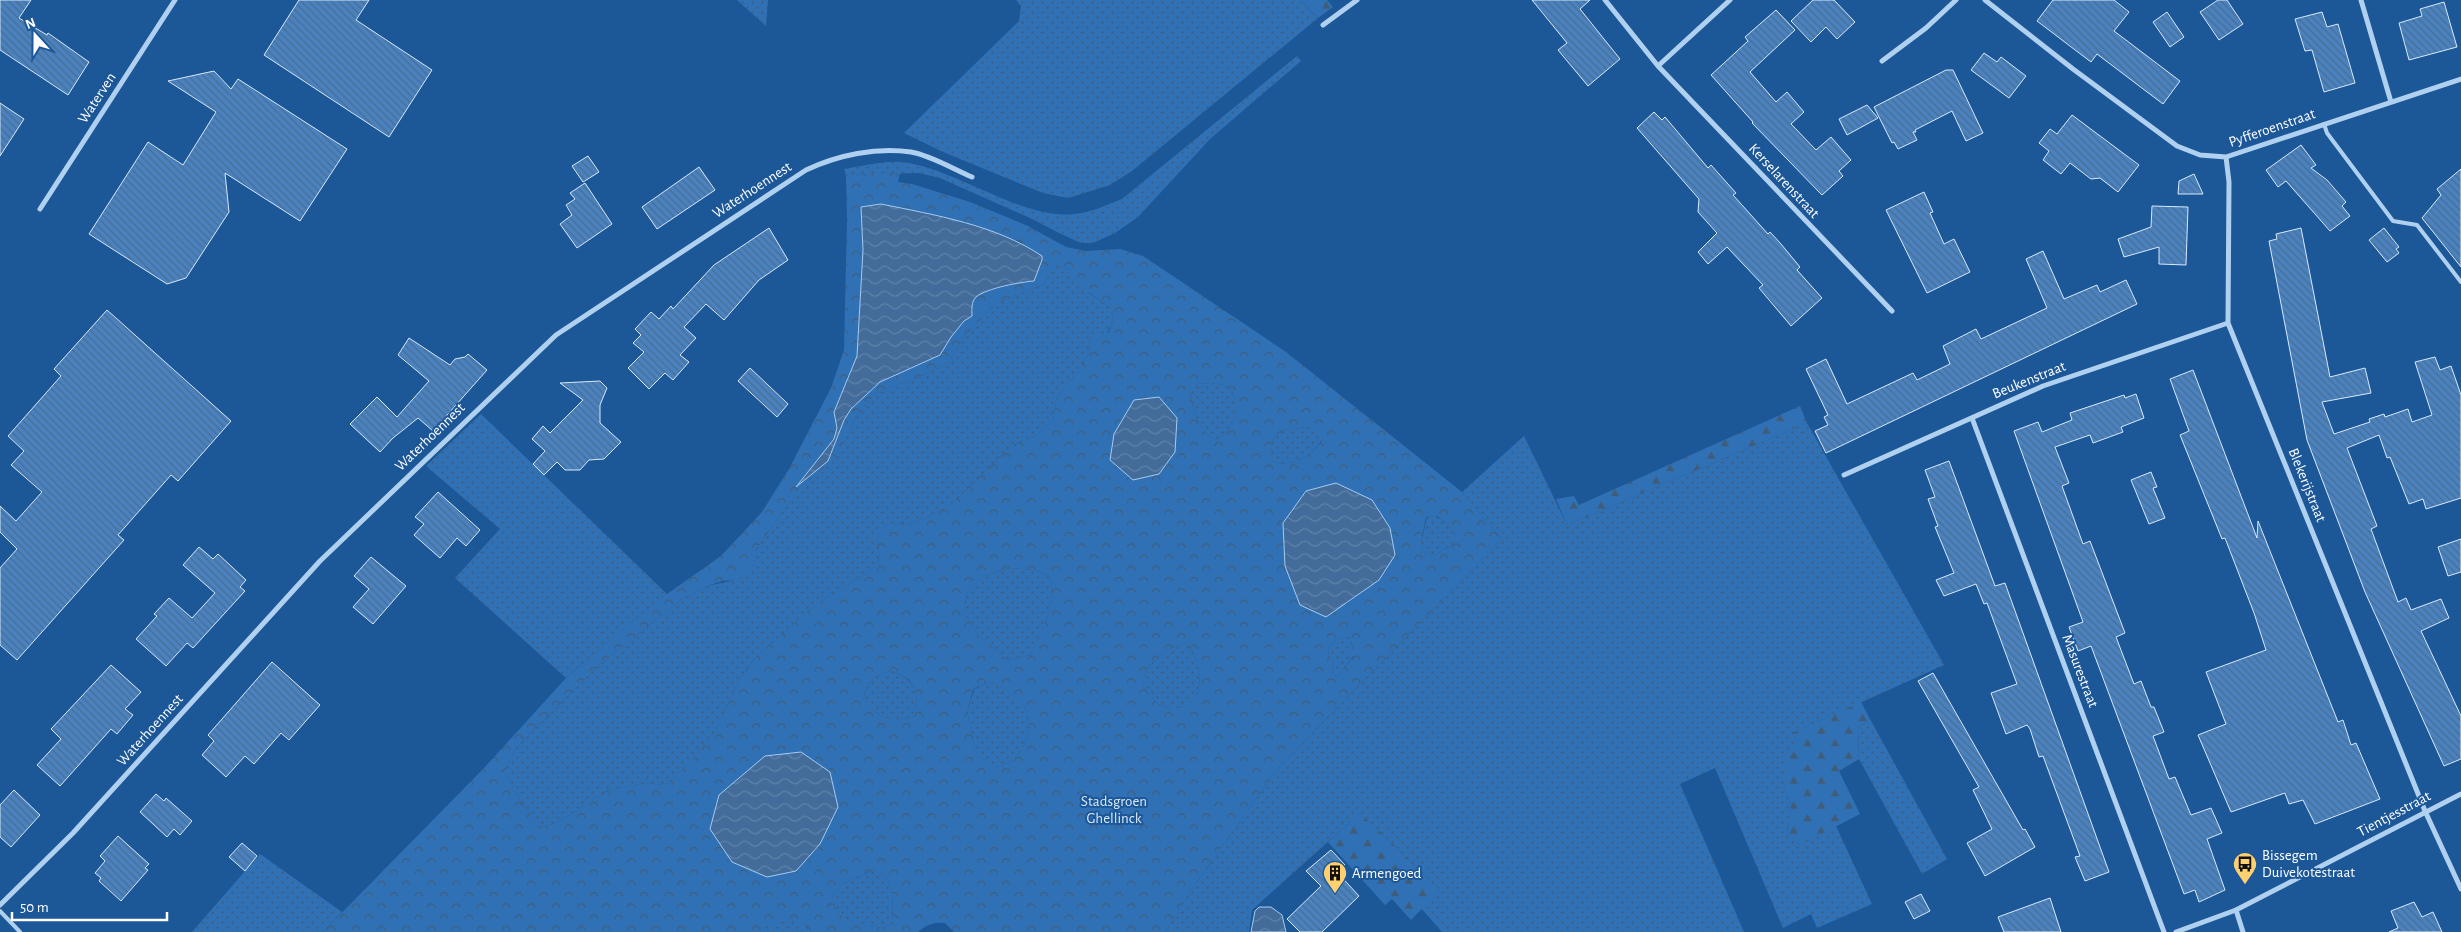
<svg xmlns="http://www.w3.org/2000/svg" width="2461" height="932" viewBox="0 0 2461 932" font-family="'Alegreya Sans',sans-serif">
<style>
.grass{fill:url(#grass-dots)}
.forest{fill:url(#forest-firs)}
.park{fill:url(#park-crowns);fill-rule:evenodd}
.water{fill:url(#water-waves);stroke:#a3cbf2}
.building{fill:url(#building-back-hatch);stroke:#d7e9fb}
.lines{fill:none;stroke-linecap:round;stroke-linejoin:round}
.lane{stroke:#b0d0f0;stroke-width:4}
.street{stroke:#b0d0f0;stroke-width:5}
.labels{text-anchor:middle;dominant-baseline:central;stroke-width:4;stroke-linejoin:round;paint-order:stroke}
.street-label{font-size:15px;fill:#fff;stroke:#1c5798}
.park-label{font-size:15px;fill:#d7e9fb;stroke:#1c5798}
.poi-label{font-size:15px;fill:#fff;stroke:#1c5798;text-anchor:start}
</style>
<defs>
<pattern id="grass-dots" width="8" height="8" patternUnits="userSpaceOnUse" patternTransform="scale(1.25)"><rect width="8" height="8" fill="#3071b5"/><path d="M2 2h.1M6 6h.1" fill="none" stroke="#3f5d7b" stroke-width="1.8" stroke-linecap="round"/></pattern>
<pattern id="forest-firs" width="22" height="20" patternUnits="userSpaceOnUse" patternTransform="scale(1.25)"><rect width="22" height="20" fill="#3071b5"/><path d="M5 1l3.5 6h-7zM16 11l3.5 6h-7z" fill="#3f5d7b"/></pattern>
<pattern id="park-crowns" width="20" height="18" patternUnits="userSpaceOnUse" patternTransform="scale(1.25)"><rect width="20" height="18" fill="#3071b5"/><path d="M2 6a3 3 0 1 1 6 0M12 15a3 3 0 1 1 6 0" fill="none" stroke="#3f5d7b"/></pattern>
<pattern id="water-waves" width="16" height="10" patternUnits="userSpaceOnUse" patternTransform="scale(1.25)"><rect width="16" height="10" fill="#436c9a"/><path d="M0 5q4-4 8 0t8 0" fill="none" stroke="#5f82a9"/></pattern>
<pattern id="building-back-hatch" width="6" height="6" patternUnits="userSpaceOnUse" patternTransform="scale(1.25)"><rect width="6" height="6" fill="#4982bf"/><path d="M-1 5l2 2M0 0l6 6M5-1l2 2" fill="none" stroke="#4a6c91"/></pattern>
</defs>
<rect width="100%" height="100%" fill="#1c5798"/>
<path class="grass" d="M737,0h31l-2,26z
M1016,0h284l18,18 -186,153 -22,14 -42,13 -25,-5 -100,-41 -39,-19 115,-112 2,-15z
M1297,56l4,5 -91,78 -72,78 -23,16 -22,10h-12l-18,-8 -31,-16 -92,-41 -21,-5 -73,2 -2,-6c20,-3 44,-10 65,-6 53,10 116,57 166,51 17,-2 32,-9 47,-15z
M1057,265l13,5 19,23 23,16 1,12 -6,12 -16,6 -2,12 -9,20 -13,12 -10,14 -4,23 -17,16 -25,10 -54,53 -21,15 -25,9 -23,1 -11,13 3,21 -11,14 -52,32 -60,52 -17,22 -23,50 -27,35 -26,22 -19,-2 -37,7 -33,22 -19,11 -15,4c-17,-17 -27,-35 -36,-57l11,-22 83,-83 81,-65 27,-14 33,-7 14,-15 3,-16 33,-47 55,-59 11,-26 19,-23 42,-15 31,-15 16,-27 31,-32 48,-20z
M1210,383c7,1 18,1 22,8 10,18 0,40 -16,49 -18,-9 -23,-29 -26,-48l7,-8z
M481,414l186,180 -49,39 -52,45 -111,-100 45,-49 -74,-63z
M1807,423l137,242 -151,68 4,12 -13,39 7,24 -4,26 13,11 36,-19 36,78 -55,24 -6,-14 -28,14 -68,-160 -35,16 64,148h-302l-21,-24 19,-18 -80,-77 -108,97 -3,22h-84l27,-43 86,-121 224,-229 -40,-47 62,-56 43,89z
M1309,427l13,13c-12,17 -30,29 -51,21 -3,-33 10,-31 38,-34z
M1436,516l13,9 7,9 -5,12 -18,10 -8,-2 -4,-11 6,-26z
M1010,568l26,2 15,7c3,31 -6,52 -21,78l-22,5 -31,-26 -13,-22 3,-20 18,-17z
M1350,637l4,18 -17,22 -5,-5 2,-8 -5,-8 -1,-8 8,-9z
M1186,643c17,17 23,64 -11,65 -6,0 -13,-1 -18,-5 -5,-4 -9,-11 -13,-15 0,-4 -1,-10 1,-13 5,-16 26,-29 41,-32z
M891,671c24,8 29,22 24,45 -22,7 -40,3 -51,-19 4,-17 10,-22 27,-26z
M991,682c13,5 26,14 34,26 11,20 -2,53 -25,58 -4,1 -11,-1 -16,-1l-9,-15 -8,-40 8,-22z
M1870,719l77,140 -25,15 -63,-115 -1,-32z
M260,854l82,58 -19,20h-131z
M874,870l13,8 5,15 1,31c-15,8 -40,-1 -56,-10l-5,-18 11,-13z
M792,919l10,3 10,10h-49l1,-4 17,-8z"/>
<path class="forest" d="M1300,0h27l6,7 -15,11z
M1800,406l7,17 -240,102 -11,-26 18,-3 5,9z
M1861,702l9,17 -12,8 1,32 -20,12 21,43 -60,31 -13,-11 4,-26 -7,-24v-29l13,-10 -4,-12z
M1360,813l80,77 -29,30 -19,-21 -7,6 -57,-63z"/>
<path class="park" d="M900,173l-2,9 14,2 58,18 58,24 38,21 20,4 34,-2 23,7 143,96 176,140 40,47 -224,229 -86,121 -27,43h-211l-9,-9c-11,-1 -19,2 -27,9h-106c-14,-18 -30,-12 -48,-4l-1,4h-440l161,-164 82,-90 52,-45 49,-39 54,-38 41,-44 27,-43 42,-81 13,-38 3,-130 -1,-45zM881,204l69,15 71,23 13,39c-13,1 -47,7 -58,16 -5,5 -4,12 -4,19l-8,5 -13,16 -11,18 -60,27 -29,27 -7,11 -16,41 -30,23 36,-45 3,-11 -3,-16 23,-56 6,-106 -1,-43zM1057,265l13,5 3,11 39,28 1,12 -5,12h-8l-9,6 -2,12 -9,20 -13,12 -10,14 -4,23 -17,16 -25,10 -54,53 -21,15 -25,9 -23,1 -11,13 3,21 -11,14 -52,32 -60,52 -17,22 -23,50 -27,35 -26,22 -19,-2 -37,7 -33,22 -19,11 -15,4c-17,-17 -27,-35 -36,-57l11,-22 83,-83 81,-65 27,-14 15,-5 18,-1 14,-16 3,-16 33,-47 43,-39 12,-20 11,-26 19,-23 42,-15 31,-15 16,-27 31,-32 48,-20zM1210,383c7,1 18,1 22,8 10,18 0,40 -16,49 -18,-9 -23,-29 -26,-47l7,-9zM1309,427l13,14c-12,16 -30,28 -51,20 -3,-33 10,-31 38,-34zM1336,483l59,72 -16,25 -33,24 -61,-38 -2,-43 23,-32zM1437,516l12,9 7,9 -5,12 -18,10 -8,-2 -4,-11 5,-26zM1010,568l26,2 15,7c3,31 -6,51 -21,78l-22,5 -31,-26 -13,-22 3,-20 18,-17zM1350,637l3,12 -3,6 4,1 -17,21 -5,-5 2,-8 -5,-8 -1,-8 8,-9zM1186,643c17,17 23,64 -11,65 -6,0 -13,-1 -18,-5 -5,-4 -9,-11 -13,-15 0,-4 -1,-10 1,-13 5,-16 26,-29 41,-32zM891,671c24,7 29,22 24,45 -22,7 -40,3 -51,-19 4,-17 10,-22 27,-26zM991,682c13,5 26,14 34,26 11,20 -2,53 -25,58 -4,1 -11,-1 -16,-2l-9,-14 -8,-40 7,-22zM830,772l8,35 -18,37 -24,27 -29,6 -35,-15zM874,870l13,8 5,15 1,31c-15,8 -40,-1 -56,-10l-5,-18 11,-13z"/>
<path class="water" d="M881,204c54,11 115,21 161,52v4l-8,21c-13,1 -47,7 -58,16 -5,5 -4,12 -4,19l-8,5 -13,16 -11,18 -60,27 -29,27 -7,11 -16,41 -32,26 38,-48 3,-11 -3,-16 23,-56 6,-106 -2,-43z
M1159,397l18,21 -2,34 -16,22 -26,6 -23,-20 4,-26 20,-34z
M1336,483l36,17 18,28 5,27 -16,25 -53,37 -26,-12 -15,-39 -2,-43 23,-32z
M801,752l29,20 8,35 -18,37 -24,27 -29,6 -35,-15 -22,-33 9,-34 46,-39z
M1259,907h12l11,8 4,17h-35l4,-21z"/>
<path class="building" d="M0,0h31l-12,18 28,17 1,-2 41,29 -21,33 -68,-45z
M299,0h70l-13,20 76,50 -43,67 -125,-82z
M1532,0h58l-10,9 40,50 -32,27 -30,-36 9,-7z
M1813,0h21l21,22 -18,17 -11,-12 -15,15 -20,-21z
M2053,0h61l15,12 -15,19 66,50 -17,23 -66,-50 -6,8 -54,-41z
M2218,0h9l16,24 -24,16 -19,-28z
M2444,2l13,45 -48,13 -10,-37 23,-7 -2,-7z
M1776,10l19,20 -45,42 26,30 11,-10 17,20 -13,12 25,26 15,-13 20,23 -12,11 4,5 -21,19 -70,-72 1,-1 -42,-47 37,-34 -3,-4z
M2167,12l17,25 -14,10 -17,-25z
M2322,12l5,15 11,-3 17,59 -31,9 -12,-42 -7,1 -10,-32z
M1984,53l13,9 4,-5 25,19 -17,22 -38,-28z
M1946,70h7l30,63 -17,8 -14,-30 -37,19 1,2h-3l4,8 -19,9 -4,-7 -2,1 -18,-36z
M214,71l17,18 7,-10 109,70 -47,72 -75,-48 4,39 -43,66 -19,6 -78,-50 59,-92 35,23 33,-53 -48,-31z
M0,103l24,16 -24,37z
M1867,105l11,13 -31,17 -8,-16z
M1654,112l8,8 3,-3 43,51 3,-3 25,28 -3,2 35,39 2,-2 11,12 19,23 -3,3 25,28 -31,28 -32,-38 4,-3 -36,-38 -19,17 -10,-12 19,-19 -19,-21 1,-13 -62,-71z
M2072,115l67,50 -21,27 -18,-14 -9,1 -21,-16 -9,11 -18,-14 6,-9 -10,-8 11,-14 7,5z
M2301,145l15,20 -5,3 16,12 19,22 -4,4 8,10 -20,15 -44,-50 -8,6 -12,-17z
M588,156l11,16 -16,10 -11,-16z
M699,167l16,23 -58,39 -15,-22z
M2461,169v98l-39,-49 19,-23 -4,-6z
M2194,174l9,20h-25l1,-13z
M585,183l27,41 -35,24 -17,-24 12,-9 -6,-10 9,-6 -5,-6z
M1924,192l9,20 -3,1 14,31 10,-5 16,33 -43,21 -41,-83z
M2152,206l36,1 -2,58 -27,-1v-17l-35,10 -6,-18 33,-12z
M769,228l19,32 -29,20 -35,40 -18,-16 -22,23 12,11 -16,17 9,7 -16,18 -8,-7 -16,16 -21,-21 16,-16 -11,-9 8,-8 -6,-6 16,-17 8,7 12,-13 2,3 41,-44z
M2301,228l29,149 35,-9 6,25 -49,9 12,32 36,-12 -1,-3 15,-5 1,3 23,-8 4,13 20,-7 -17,-53 20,-5 5,13 11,-4 10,29v103l-35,11 -3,-10 -14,5 -19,-47 -3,1 -8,-23 -32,13 30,78 -6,3 27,73 8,-4 5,12 30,-11 8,19 -28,13 40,85v43l-17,7 -79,-174 -58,-152 -38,-199 8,-2 -1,-5z
M2384,228l15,19 -3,2 3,4 -12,9 -18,-22z
M2043,251l21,48 33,-14 3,7 26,-12 11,24 -311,149 -11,-22 13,-6 -4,-8 4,-2 -22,-46 20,-10 21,45 66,-31 4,7 33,-16 -7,-18 33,-17 5,10 66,-31 -21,-49z
M107,310l124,111 -53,60 -7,-6 -53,60 6,5 -107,120 -17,-15v-77l17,-19 -17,-17v-26l16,15 26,-29 -31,-27 13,-14 -16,-15 53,-60 -7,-7z
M409,338l41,27 5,-6 10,-2 3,-3 19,16 -54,61 -15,-13 -25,20 -13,14 -30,-28 27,-27 20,20 32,-36 -31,-26z
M750,368l38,36 -11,13 -39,-36z
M2193,370l64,168 1,-17 80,201 5,-2 8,25 5,-2 24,56 -65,25 -12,-24 -14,4 -4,-11 -54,19 -33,-77 28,-11 -20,-52 60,-22 -12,-37 -29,-75 -3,1 -42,-104 9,-4 -19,-52z
M600,381l7,7 -7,17v18l21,19 -17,17 -15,1 -9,10h-15l-8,-8 -13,13 -11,-11 12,-13 -13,-12 11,-13 7,7 33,-33 -23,-17z
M2136,394l8,24 -23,9 2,5 -30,11 -3,-8 -35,12 14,36 -7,3 21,58 7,-3 35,92 -9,4 18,47 7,-3 10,26h3l10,25 -11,4 16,43 6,-2 16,38 20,-7 11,25 -15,6 18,51 -26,12 -4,-12 -11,4 -93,-248 -13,5 -9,-24 14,-5 -69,-191 24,-9 4,10 30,-12 -2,-7 54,-18 1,3z
M1949,461l46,125 10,-3 104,289 -24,9 -10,-24 5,-1 -37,-100 -4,1 -9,-28 -3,-4 -21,9 -15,-41 26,-9 -30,-81 -3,1 -8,-20 -32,12 -8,-16 18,-7 -19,-46 3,-1 -10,-27 7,-2 -10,-27z
M2151,472l6,15 -4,1 12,30 -16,6 -18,-44z
M438,492l42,38 -14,16 -9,-8 -17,20 -26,-23 10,-11 -9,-7z
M2461,539v33l-13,4 -10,-29z
M199,547l14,12 5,-5 28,26 -6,7 5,4 -52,57 -6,-5 -21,23 -30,-27 21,-23 -3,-2 15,-16 23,20 23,-25 -32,-28z
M371,557l35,29 -33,38 -20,-17 16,-18 -15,-13z
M272,662l48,43 -31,35 -8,-7 -27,31 -9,-8 -19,21 -24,-22 12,-14 -6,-6z
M111,665l30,27 -16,17 8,6 -16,19 -6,-5 -51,57 -23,-21 24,-26 -10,-10z
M1933,673l90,157 2,-1 10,18 -50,29 -18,-33 25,-14 -19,-39 6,-3 -61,-106z
M14,790l26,25 -29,32 -11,-10v-32z
M156,794l8,7 2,-3 26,23 -12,14 -6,-6 -7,8 -27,-25z
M118,836l31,28 -4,4 3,2 -27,31 -22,-20 2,-3 -6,-5 10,-12 -5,-5z
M242,843l15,13 -12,15 -16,-14z
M1331,850l14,15 -8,7 22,24 -37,36h-22l-13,-13 34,-33 -15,-15z
M1921,894l9,17 -16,8 -9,-17z
M2050,898l11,34h-57l-6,-15z
M2414,902l8,15 11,-5 9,20h-53l9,-4 -7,-17z"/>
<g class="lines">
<path class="lane" d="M2324,124l3,9 66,88 24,4 44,57
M0,911l20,21"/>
<path class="street" d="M1605,0l53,66 234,245
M1985,0l88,69 104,77 23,9 26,2 235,-78
M2361,0l30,102
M1323,25l34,-25
M1882,61l44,-33 30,-28
M1658,66l72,-66
M2226,157l3,25 -1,141 197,488 36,78
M40,209l135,-209
M1972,418l192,514
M1844,475l199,-89 185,-63
M0,905l73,-72 247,-272 236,-226 250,-165c32,-15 70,-23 105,-18 19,3 44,18 61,25
M2236,910l7,22
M2176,932l60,-22 225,-116"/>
</g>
<defs>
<g id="bus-pin" transform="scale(1.25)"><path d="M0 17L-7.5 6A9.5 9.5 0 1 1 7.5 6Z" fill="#ffd06f" stroke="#1c5798"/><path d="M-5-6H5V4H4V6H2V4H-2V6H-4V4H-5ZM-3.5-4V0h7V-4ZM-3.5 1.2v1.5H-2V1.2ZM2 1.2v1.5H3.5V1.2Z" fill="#111"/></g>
<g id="building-pin" transform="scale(1.25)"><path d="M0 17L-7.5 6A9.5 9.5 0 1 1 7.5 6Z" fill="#ffd06f" stroke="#1c5798"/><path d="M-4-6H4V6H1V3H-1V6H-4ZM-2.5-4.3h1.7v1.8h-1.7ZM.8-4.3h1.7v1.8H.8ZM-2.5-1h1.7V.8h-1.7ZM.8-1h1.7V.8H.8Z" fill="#111"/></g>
</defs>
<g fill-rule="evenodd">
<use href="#bus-pin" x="2245" y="864"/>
<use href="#building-pin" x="1335" y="873"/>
</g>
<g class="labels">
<g class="street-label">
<text transform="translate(97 98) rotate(-57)">Waterven</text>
<text transform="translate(2272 128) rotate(-19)">Pyfferoenstraat</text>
<text transform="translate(1784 181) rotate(47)">Kerselarenstraat</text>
<text transform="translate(752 190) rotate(-33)">Waterhoennest</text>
<text transform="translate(2029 380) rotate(-22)">Beukenstraat</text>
<text transform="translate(430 437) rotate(-44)">Waterhoennest</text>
<text transform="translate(2307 485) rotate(68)">Blekerijstraat</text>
<text transform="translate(2080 671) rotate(69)">Masurestraat</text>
<text transform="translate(150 730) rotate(-48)">Waterhoennest</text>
<text transform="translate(2394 814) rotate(-28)">Tientjesstraat</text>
</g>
<g class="park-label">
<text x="1114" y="801">Stadsgroen<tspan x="1114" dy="17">Ghellinck</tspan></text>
</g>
<g class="poi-label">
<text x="2262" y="855">Bissegem<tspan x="2262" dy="17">Duivekotestraat</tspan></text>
<text x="1352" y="873">Armengoed</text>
</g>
</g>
<g transform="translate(35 35) rotate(339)" stroke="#1c5798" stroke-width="4" paint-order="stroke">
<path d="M0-4L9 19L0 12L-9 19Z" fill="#ffffff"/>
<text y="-8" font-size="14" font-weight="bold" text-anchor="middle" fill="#ffffff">N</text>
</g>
<path d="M12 912v8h155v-8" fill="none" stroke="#ffffff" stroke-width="2.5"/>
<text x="20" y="912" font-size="15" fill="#ffffff" stroke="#1c5798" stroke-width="4" paint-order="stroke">50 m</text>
</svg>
